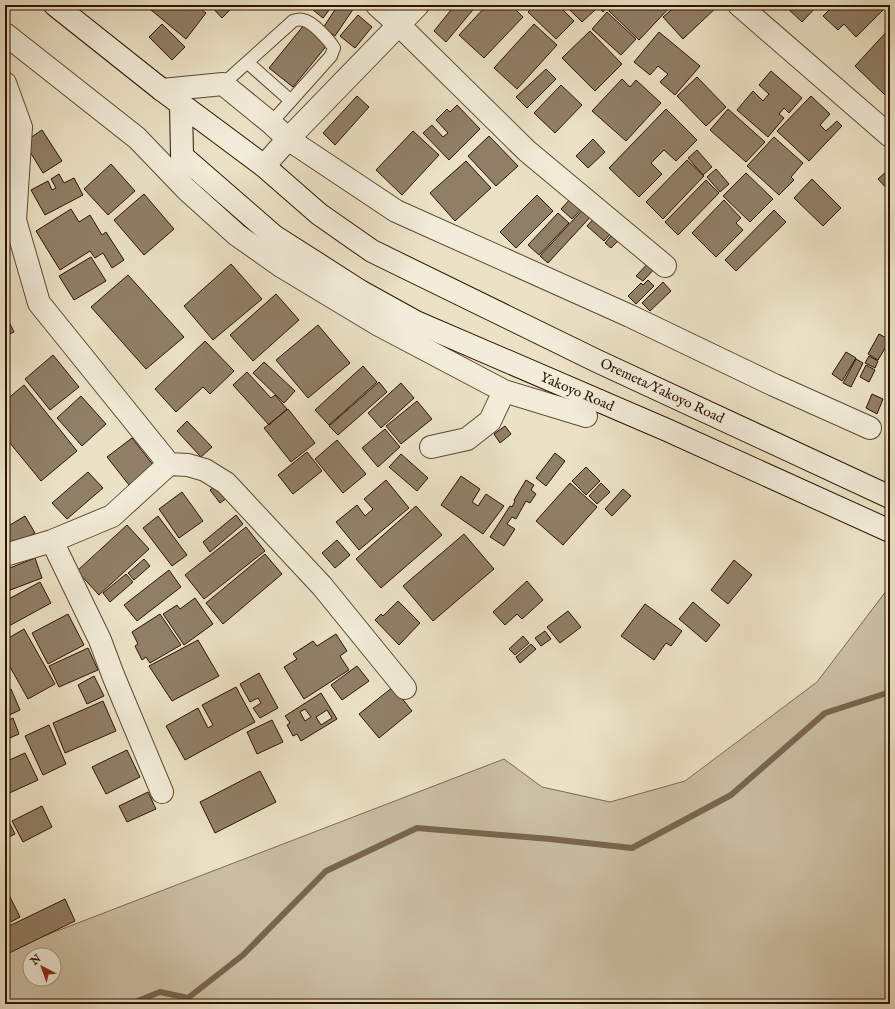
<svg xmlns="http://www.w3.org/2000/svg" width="895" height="1009" viewBox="0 0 895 1009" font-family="'IM FELL English',serif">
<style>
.green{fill:#cbbfa4;stroke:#7c6a52;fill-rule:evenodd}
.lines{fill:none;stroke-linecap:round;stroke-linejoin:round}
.stream{stroke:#78664e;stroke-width:6}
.building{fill:#907f67;stroke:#2d1401;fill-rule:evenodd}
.lane-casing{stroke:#5c4832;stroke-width:14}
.street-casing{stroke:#5c4832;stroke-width:24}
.secondary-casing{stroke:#2d1401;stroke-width:24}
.lane{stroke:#f2ecd9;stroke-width:12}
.street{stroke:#f2ecd9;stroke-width:22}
.secondary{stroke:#f2ecd9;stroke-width:22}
.labels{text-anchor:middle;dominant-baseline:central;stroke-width:3;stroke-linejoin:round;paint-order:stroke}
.street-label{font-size:14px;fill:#2d1401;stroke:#f2ecd9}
</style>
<rect width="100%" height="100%" fill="#ebe2c5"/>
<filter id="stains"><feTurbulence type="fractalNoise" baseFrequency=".005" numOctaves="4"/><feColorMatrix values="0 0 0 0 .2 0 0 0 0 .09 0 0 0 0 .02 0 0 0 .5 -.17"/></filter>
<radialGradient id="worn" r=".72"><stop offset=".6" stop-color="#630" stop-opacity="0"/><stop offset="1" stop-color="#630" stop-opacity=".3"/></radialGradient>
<path class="green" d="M890,586v418h-885v-53l499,-192 38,28 68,15 75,-21 132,-99zM30,955h24v24h-24z"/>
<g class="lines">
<path class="stream" d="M130,1004l30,-12 28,6 55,-43 83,-84 91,-43 133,11 82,9 99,-53 94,-82 65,-21"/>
</g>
<path class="building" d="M145,5h51l10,8 -20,26z
M210,5h19l3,3 -10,10z
M307,5h26l-10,13z
M338,5h18l-21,31 -12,-8z
M455,5h22l-31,37 -12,-11z
M487,5h24l12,12 -39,41 -25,-23z
M535,5h23l16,16 -18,18 -28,-27z
M565,5h25l5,5 -13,12z
M596,5h13l-6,7z
M615,5h57l-33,35 -30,-29z
M677,5h42l-36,34 -20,-22z
M784,5h34l-16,17z
M834,5h46l4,4 -28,28 -12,-13 -6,6 -15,-14z
M607,12l29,27 -15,16 -29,-26z
M358,15l14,12 -17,21 -15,-12z
M162,24l23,23 -13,13 -23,-23z
M534,24l23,21 -40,44 -23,-21z
M304,25l24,19 -35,43 -24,-19z
M890,28v62l-5,5 -30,-29z
M590,31l32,33 -27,27 -33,-33z
M659,32l41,34 -25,29 -15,-13 8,-8 -10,-8 -8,9 -16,-13z
M546,69l10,10 -29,29 -11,-11z
M771,71l31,27 -13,15 -5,-5 -5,6 5,4 -16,19 -31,-27 16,-19 10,10 6,-7 -10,-9z
M697,77l29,30 -20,19 -29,-30z
M622,79l8,8 6,-7 25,23 -35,38 -34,-30z
M561,85l21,20 -27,28 -21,-20z
M357,96l12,11 -34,38 -12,-12z
M811,96l19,18 -10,11 6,6 11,-10 5,5 -33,35 -32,-30z
M457,105l23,24 -31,31 -26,-27 9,-8 11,12 5,-4 -12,-13 11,-11 3,3z
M666,109l31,31 -21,21 -12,-11 -13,13 11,11 -23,23 -30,-29z
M728,109l37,33 -19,20 -36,-32z
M42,130l20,31 -19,12 -19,-31z
M413,131l26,24 -37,40 -26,-25z
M489,136l29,30 -22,20 -28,-30z
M774,137l29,26 -12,14 3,3 -15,15 -32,-29z
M593,139l12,13 -17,16 -12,-12z
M697,150l15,17 -9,8 -15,-17z
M687,160l17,16 -41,43 -17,-17z
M466,161l25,27 -36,33 -25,-28z
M111,164l24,27 -27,24 -24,-26z
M716,169l13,15 -9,8 -13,-15z
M888,170l2,2v20l-12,-13z
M746,173l27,26 -23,23 -27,-26z
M59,174l5,9 10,-5 9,17 -38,20 -14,-25 17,-9 4,9 4,-2 -5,-9z
M812,179l29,29 -18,18 -29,-28z
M706,180l13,13 -41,42 -13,-13z
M144,194l30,35 -30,26 -30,-35z
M537,195l16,16 -37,37 -16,-16z
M574,195l11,10 -13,14 -11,-10z
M724,200l17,18 -5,5 7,7 -27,27 -24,-24z
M586,206l8,7 -46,50 -8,-7z
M71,209l8,13 11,-7 12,20 4,-3 18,28 -12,8 -9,-15 -8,5 -5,-7 -30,19 -24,-39z
M774,210l12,12 -50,49 -11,-11z
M558,213l11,10 -30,32 -11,-10z
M597,215l17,15 -10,11 -17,-15z
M615,231l7,6 -11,11 -6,-5z
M91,257l15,24 -32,19 -15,-24z
M652,259l6,6 -15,16 -7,-5z
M231,264l31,35 -49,41 -29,-34z
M128,275l56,62 -38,32 -55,-62z
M648,280l6,6 -18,18 -8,-8 13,-13 2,2z
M663,282l8,9 -21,20 -8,-8z
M276,294l23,26 -46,41 -23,-26z
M5,314l9,18 -9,4z
M318,325l32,38 -42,35 -32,-38z
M879,334l11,6 -12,20 -10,-6z
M205,341l29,30 -24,23 -7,-7 -27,25 -21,-23z
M846,352l10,6 -14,23 -10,-7z
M53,355l26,32 -29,23 -25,-31z
M869,356l9,5 -3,7 -10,-5z
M856,359l7,4 -12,24 -8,-4z
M264,362l31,29 -11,12 -31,-30z
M866,365l9,5 -6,12 -9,-5z
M363,366l14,16 -48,43 -14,-15z
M247,372l24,26 4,-3 12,14 -18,16 -36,-40z
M379,382l8,10 -49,43 -9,-9z
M401,383l13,15 -33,30 -13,-15z
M24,385l53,66 -36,30 -36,-44v-36z
M872,394l11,5 -6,15 -11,-6z
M81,396l25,28 -24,22 -25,-28z
M417,401l15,18 -31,25 -15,-18z
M288,409l27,34 -24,19 -27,-34z
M187,421l25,26 -11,10 -24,-26z
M505,426l6,8 -11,9 -6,-9z
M385,429l15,18 -22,20 -16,-19z
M132,438l22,28 -25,19 -22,-28z
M337,440l29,34 -23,19 -28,-34z
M307,452l15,19 -29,23 -15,-19z
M555,453l10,8 -19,25 -10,-8z
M401,454l27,24 -11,13 -28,-24z
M586,467l14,14 -14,14 -14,-14z
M88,472l15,16 -36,31 -15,-16z
M461,476l19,13 -8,13 6,4 8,-12 18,12 -21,28 -42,-29z
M386,480l23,28 -50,42 -23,-28 21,-17 8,11 8,-7 -9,-10z
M526,480l8,5 -3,5 5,4 -6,9 -4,-2 -10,18 -4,-2 -5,7 8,5 -11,17 -14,-9 20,-31 2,1 3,-6 -1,-1z
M221,482l10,13 -11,8 -10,-13z
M570,483l27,24 -34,38 -27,-24z
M601,483l9,9 -13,12 -8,-8z
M623,489l8,7 -19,20 -7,-7z
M182,492l21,29 -24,17 -20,-29z
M416,506l26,29 -61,53 -25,-29z
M236,515l7,9 -33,28 -7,-10z
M25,516l10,17 -25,14 -5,-8v-11z
M158,516l29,39 -15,11 -29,-38z
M127,525l22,24 -50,46 -22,-24z
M246,527l19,24 -61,48 -19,-24z
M464,534l30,35 -61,52 -30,-35z
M337,540l13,15 -15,13 -13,-15z
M265,554l17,20 -59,50 -17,-21z
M35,558l7,20 -37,14v-22z
M144,559l6,7 -16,14 -6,-7z
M734,560l18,15 -24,29 -17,-14z
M169,570l12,17 -44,34 -13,-16z
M126,574l7,8 -23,20 -7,-9z
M527,581l16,19 -21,19 -5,-5 -12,11 -12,-13z
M40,582l11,21 -44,24 -2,-3v-23z
M195,598l18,26 -29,21 -21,-31 14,-9 3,4z
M398,601l22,22 -21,22 -24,-25 6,-6 2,2z
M693,602l27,23 -14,17 -27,-23z
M645,604l37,27 -11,15 -5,-3 -12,17 -33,-24z
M568,611l13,16 -21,16 -13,-16z
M68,614l16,31 -36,19 -16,-31z
M160,614l21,31 -31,18 -4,-6 -4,3 -7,-14 3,-2 -6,-12z
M24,629l31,55 -27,15 -23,-41v-18z
M545,631l6,8 -10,7 -6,-8z
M336,634l11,17 -7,5 9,14 -45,29 -20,-32 13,-8 -4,-5 20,-13 4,5z
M523,636l6,7 -14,12 -6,-6z
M198,640l21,36 -47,25 -23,-35z
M531,644l5,5 -16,14 -4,-6z
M88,648l10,22 -39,17 -10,-21z
M357,666l12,15 -27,19 -11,-15z
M259,673l19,35 -18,10 -7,-10 8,-5 -3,-5 -8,4 -10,-18z
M94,676l10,20 -17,8 -9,-19z
M236,687l19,35 -70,38 -19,-34 32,-18 10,20 5,-3 -11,-20z
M393,687l19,24 -33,27 -20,-24z
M11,689l9,21 -15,7v-25z
M321,693l16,26 -36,22 -4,-7 -4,2 -6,-11 3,-2 -5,-7zM305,709l6,8 -6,4 -5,-9zM327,710l5,8 -11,7 -5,-8z
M103,701l13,30 -51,22 -12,-30z
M13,718l6,16 -14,6v-18z
M272,720l11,22 -26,12 -10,-22z
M49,725l17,39 -23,11 -18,-39z
M127,750l13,27 -34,17 -14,-27z
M25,753l13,27 -33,15v-33z
M260,771l16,31 -61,31 -15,-31z
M148,792l8,17 -29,13 -8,-16z
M42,806l10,21 -29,15 -11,-21z
M5,814l10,20 -10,5z
M5,887l15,30 -15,8z
M65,899l10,22 -70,34v-27z"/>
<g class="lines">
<g class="lane-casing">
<path id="lane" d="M248,63l43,38
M223,84l70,-63c3,-1 7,-2 10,-1 9,1 26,20 31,28l-3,8 -60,67"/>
</g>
<g class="street-casing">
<path id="street" d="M377,5l22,20 128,126 138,115
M739,5l151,131
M5,34l132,104 49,51 51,46 44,31 98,59 125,66 82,25
M5,83l16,44 -6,93 24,83 130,161 19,1 17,5 21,13 96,103 83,102
M162,90l61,-6 48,39 17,16 108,72 234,105 144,69 96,43
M264,166l24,-27 130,-134
M431,447l36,-8 23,-18 14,-30
M52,541l48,99 13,35 49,117
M5,555l47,-14 60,-25 57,-52"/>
</g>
<g class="secondary-casing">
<path id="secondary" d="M55,5l107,85 102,76 55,48 53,37 225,110 293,136
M181,104l1,52 92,80 86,55 56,31 251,108 223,101"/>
</g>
<use href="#lane" class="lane"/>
<use href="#street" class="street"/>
<use href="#secondary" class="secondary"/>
</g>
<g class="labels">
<g class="street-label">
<text transform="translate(662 391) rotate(25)">Oremeta/Yakoyo Road</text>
<text transform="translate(577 392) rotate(23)">Yakoyo Road</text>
</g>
</g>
<rect width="895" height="1009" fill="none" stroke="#ebe2c5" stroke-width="20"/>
<rect x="6" y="6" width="883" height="997" fill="none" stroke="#2d1401" stroke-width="2"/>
<rect x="10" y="10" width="875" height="989" fill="none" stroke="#2d1401"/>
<g transform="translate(42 967) rotate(319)"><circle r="19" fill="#f2ecd9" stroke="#a39683"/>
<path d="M0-3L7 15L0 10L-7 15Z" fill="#8f2418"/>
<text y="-6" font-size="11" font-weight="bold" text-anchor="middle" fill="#2d1401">N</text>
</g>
<rect width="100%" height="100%" filter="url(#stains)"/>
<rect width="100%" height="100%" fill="url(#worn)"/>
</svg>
